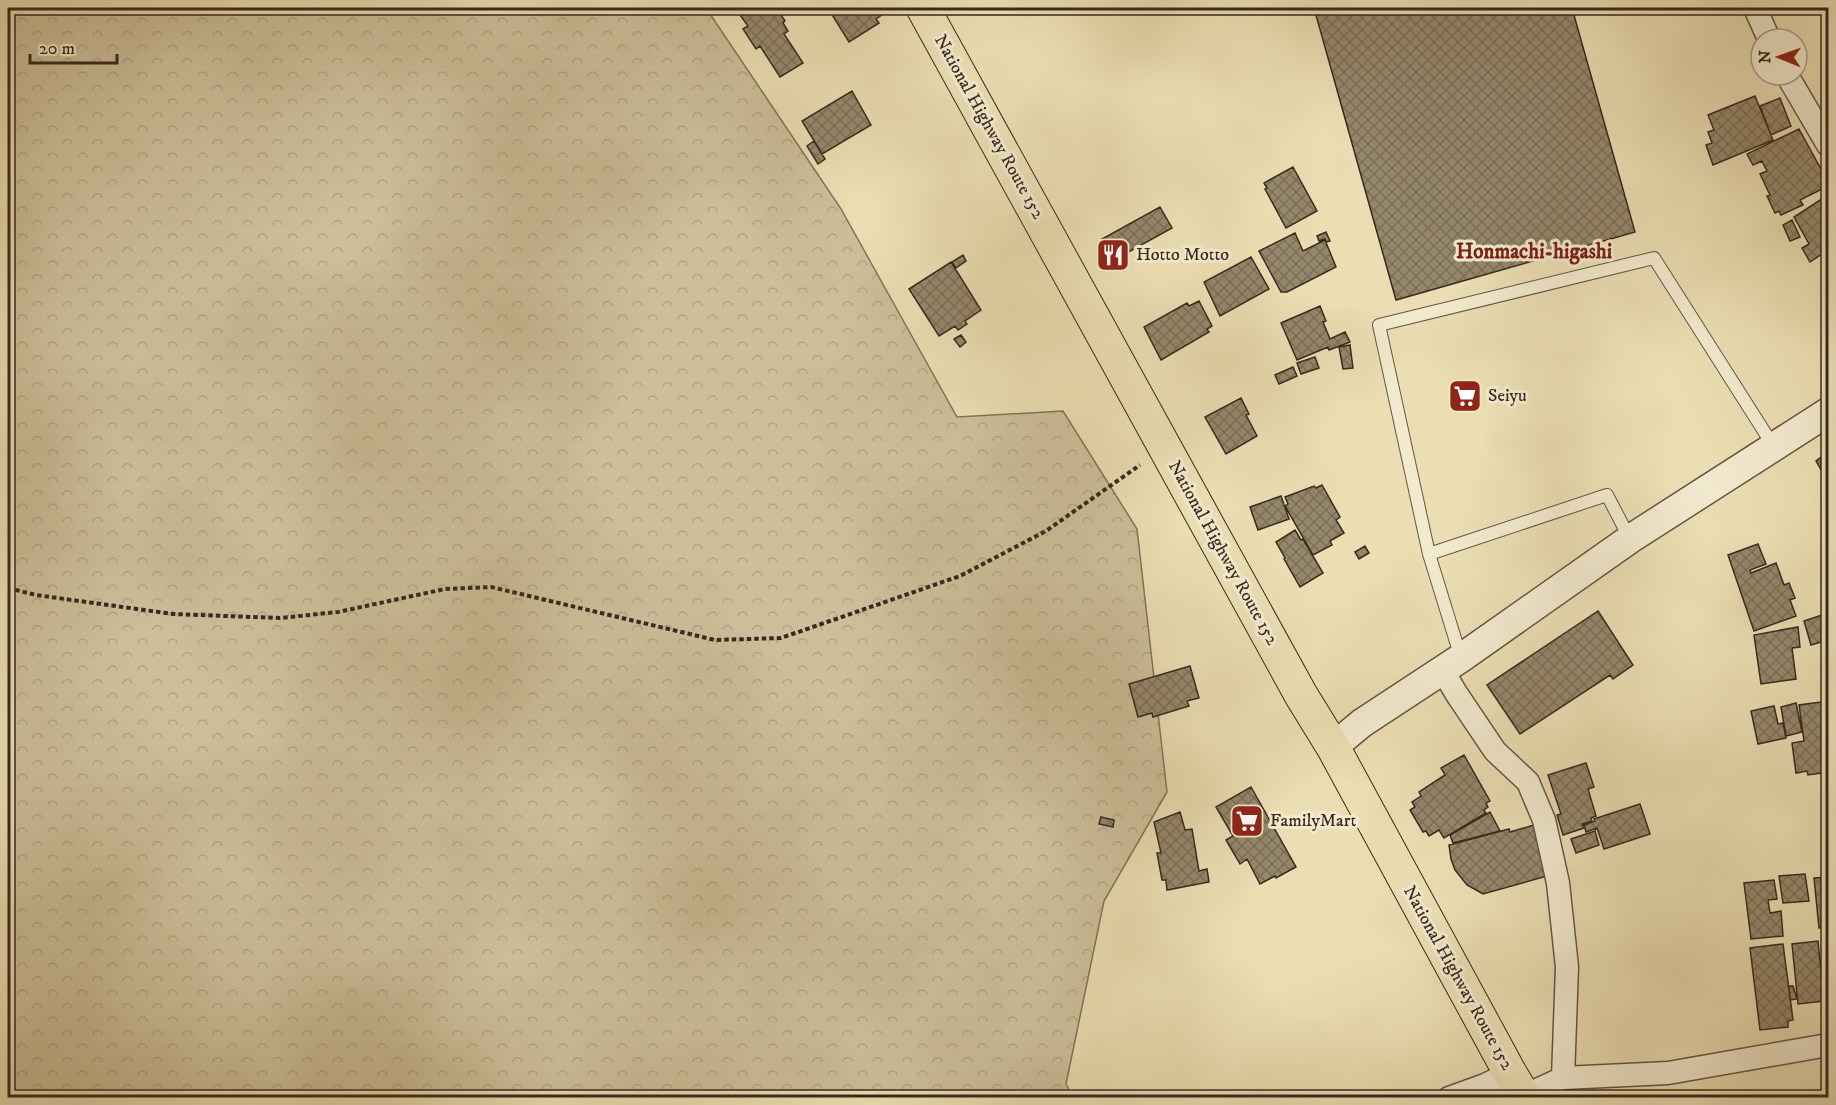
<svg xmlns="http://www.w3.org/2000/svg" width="1836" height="1105" viewBox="0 0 1836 1105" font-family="'IM FELL DW Pica',serif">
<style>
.forest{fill:url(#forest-crowns);stroke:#82745c;stroke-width:1.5}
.building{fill:url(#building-cross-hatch);stroke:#37291e;stroke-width:1.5}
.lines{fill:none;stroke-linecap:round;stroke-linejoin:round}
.service-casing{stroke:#645643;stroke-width:14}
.minor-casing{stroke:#645643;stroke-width:25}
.tertiary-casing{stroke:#645643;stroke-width:31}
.trunk-casing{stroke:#37291e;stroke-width:35}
.path{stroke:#37291e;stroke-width:4;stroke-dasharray:4.5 3;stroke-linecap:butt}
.service{stroke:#f2eace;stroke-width:12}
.minor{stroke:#f2eace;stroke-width:22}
.tertiary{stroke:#f2eace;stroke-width:28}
.trunk{stroke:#ebdeb3;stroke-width:33}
.labels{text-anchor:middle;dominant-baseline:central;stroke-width:6;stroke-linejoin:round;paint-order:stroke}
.street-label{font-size:18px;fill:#37291e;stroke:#f2eace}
.poi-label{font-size:18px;fill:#37291e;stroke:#f2eace;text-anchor:start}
.quarter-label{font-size:21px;font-weight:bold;fill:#7a1f14;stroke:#f2eace}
</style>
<defs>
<pattern id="forest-crowns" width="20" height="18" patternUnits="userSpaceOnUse" patternTransform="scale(1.5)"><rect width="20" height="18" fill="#ccbf9a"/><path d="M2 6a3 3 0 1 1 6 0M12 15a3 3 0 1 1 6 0" fill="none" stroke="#b0a484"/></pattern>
<pattern id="building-cross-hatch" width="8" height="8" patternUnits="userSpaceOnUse" patternTransform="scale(1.5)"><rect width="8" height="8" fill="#95876b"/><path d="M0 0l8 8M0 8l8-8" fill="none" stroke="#7a6e57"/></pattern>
</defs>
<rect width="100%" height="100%" fill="#ebdeb3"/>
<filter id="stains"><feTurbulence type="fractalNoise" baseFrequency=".00333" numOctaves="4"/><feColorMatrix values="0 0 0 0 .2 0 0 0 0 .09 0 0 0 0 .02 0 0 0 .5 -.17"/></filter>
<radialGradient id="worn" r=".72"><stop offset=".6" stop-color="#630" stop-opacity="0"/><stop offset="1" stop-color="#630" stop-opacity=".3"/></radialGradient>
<path class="forest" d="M8,8h698l135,201 116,208 106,-6 74,118 30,263 -63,109 -38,183 7,13h-1065z"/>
<path class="building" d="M735,8h41l9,13 -2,2 5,8 -4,3 19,29 -23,14 -20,-31 -4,3 -13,-20 5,-3z
M840,8h38l5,6 -7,5 3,4 -30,19 -18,-29z
M1314,8h258l63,224 -239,68z
M852,91l19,34 -49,29 -20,-33z
M1755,96l18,44 -60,25 -7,-20 6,-2 -4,-11 6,-2 -6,-15z
M1780,98l11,28 -20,9 -11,-29z
M1799,129l29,53v4l-28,14 3,5 -22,10 -2,-4 -4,2 -8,-17 3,-1 -10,-21 7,-3 -5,-10 -9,4 -6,-11z
M814,141l11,18 -7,5 -11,-18z
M1293,167l24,44 -31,17 -21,-39 2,-1 -3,-5z
M1828,195v55l-18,12 -8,-14 7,-4 -15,-27z
M1160,207l12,21 -58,32 -12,-21z
M1792,220l8,17 -10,4 -7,-16z
M1326,232l4,9 -4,1 -1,-3 -6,2 -2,-5z
M1295,233l8,18 22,-11 11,27 -49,25h-6l-22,-41z
M963,255l3,6 -10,7 -4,-6z
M1251,257l18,32 -49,27 -16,-34z
M951,262l30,48 -16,11 2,3 -9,6 -3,-4 -16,10 -30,-47z
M1199,301l13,25 -5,3 2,3 -48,28 -17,-33 43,-24 2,3z
M1320,306l6,15 -3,1 7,17 15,-7 5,10 -21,8 -1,-3 -31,13 -16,-37z
M961,335l5,7 -6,5 -6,-8z
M1350,345l3,23 -10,1 -4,-22z
M1315,357l4,11 -18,6 -4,-11z
M1293,367l4,9 -18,8 -4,-9z
M1241,398l8,16 -3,1 11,21 -31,18 -21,-37z
M1828,452v30l-12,-21z
M1322,485l18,32 -4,3 8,13 -14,8 2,4 -19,10 -28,-49 3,-2 -3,-7 29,-11 2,2z
M1281,496l8,23 -31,11 -8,-23z
M1295,530l6,10 2,-1 20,34 -23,14 -16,-28 1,-1 -9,-16z
M1758,544l8,20 -16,6 1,3 25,-10 8,22 5,-2 6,15 -5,2 6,16 -42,15 -26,-76z
M1365,546l4,7 -10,6 -4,-7z
M1598,611l35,54 -20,14 -3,-4 -90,59 -33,-49z
M1828,613v27l-17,5 -7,-24z
M1798,627l2,20 -8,1 4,31 -35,5 -7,-49z
M1190,666l9,32 -12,3 2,5 -36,11 -1,-4 -14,4 -9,-33z
M1828,701v71l-20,3 -1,-4 -11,2 -4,-30 12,-2 -5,-36z
M1796,703l6,29 -16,4 -5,-29z
M1774,706l4,18 5,-1 3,15 -28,6 -7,-33z
M1464,755l26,46 -4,2 2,4 -4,3 2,3 -42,25 -5,-8 -10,6 -3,-5 -3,1 -13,-22 5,-3 -3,-5 9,-6 -2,-4 26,-17 -4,-7z
M1586,763l8,24 -6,2 8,27 -5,2 1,3 -10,3 2,4 -21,7 -6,-20 4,-1 -13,-39z
M1251,787l45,80 -20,11 -1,-2 -15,8 -13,-25 -7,5 -14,-24 7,-4 -17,-29z
M1640,804l10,30 -46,15 -7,-21 -11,4 -2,-7 11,-4 -1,-2z
M1180,812l5,18 7,-1 7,42 8,-2 2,13 -42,8 -1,-10h-4l-5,-27h4l-7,-31z
M1490,812l10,19 -47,12 -3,-8z
M1101,817l13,3 -1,7 -14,-3z
M1534,825l13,51 -64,18 -16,-9 -12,-15 -4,-11 -2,-14 60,-16 1,3z
M1595,831l4,14 -23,8 -5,-14z
M1805,874l4,27 -26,2 -4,-27z
M1828,877v50l-9,1 -5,-50z
M1774,880l3,19 -9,1 2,13 11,-2 2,25 -32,3 -7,-56z
M1824,939h4v58h-1z
M1818,941l6,60 -26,3 -6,-60z
M1783,944l10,76 -5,1v6l-28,3 -10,-82z
M1789,986h4l4,13 -7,1z"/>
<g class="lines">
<g class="service-casing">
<path id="service" d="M1429,554l-50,-229 275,-67 120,189
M1461,658l-32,-104 178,-59 23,44"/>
</g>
<g class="minor-casing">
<path id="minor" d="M1755,8l14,31
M1787,75l41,70
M1442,669l14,24 39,58 33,31 16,38 14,63 9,84 -4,111
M1524,1096l39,-18 105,-5 160,-28
M1449,1098l36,-13 25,-12"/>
</g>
<g class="tertiary-casing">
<path id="tertiary" d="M1333,747l29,-24 99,-65 169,-119 198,-127"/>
</g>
<g class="trunk-casing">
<path id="trunk" d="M923,8l378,687 32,52 177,326 15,25"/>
</g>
<path class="path" d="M8,588l28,7 137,19 107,4 58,-6 107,-23 46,-2 224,53 66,-2 179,-62 86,-45 94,-66"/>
<use href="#service" class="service"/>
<use href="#minor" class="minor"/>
<use href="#tertiary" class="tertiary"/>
<use href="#trunk" class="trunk"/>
</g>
<defs>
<g id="restaurant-square" transform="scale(1.725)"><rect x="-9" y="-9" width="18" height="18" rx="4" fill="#8f2418" stroke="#f2eace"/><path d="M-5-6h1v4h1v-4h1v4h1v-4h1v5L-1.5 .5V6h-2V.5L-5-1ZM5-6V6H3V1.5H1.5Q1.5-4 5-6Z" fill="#fff"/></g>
<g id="supermarket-square" transform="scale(1.725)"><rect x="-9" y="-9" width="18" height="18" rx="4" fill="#8f2418" stroke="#f2eace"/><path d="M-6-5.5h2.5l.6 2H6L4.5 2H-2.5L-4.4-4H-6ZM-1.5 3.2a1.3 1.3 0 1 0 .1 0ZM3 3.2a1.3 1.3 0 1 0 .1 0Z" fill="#fff"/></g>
</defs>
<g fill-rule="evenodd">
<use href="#restaurant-square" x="1113" y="255"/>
<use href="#supermarket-square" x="1465" y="396"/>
<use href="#supermarket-square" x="1247" y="821"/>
</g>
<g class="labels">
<g class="street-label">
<text transform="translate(989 127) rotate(61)">National Highway Route 152</text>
<text transform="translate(1223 553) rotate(61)">National Highway Route 152</text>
<text transform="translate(1458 978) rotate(61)">National Highway Route 152</text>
</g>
<g class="poi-label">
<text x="1136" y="255">Hotto Motto</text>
<text x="1488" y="396">Seiyu</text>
<text x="1270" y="821">FamilyMart</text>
</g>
<g class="quarter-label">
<text x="1534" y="252">Honmachi-higashi</text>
</g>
</g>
<rect width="1836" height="1105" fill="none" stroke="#ebdeb3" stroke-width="30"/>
<rect x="9" y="9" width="1818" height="1087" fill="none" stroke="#37291e" stroke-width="3"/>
<rect x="15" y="15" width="1806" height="1075" fill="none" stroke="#37291e" stroke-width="1.5"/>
<g transform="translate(1779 57) rotate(271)"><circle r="28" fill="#f2eace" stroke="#a79d88" stroke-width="1.5"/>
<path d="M0-4.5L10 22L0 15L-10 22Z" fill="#8f2418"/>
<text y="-9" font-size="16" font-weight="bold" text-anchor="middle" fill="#37291e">N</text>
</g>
<path d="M30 54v9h87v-9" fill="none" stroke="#37291e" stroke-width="3"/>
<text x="39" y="54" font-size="18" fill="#37291e" stroke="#f2eace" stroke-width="4.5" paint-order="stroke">20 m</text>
<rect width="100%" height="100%" filter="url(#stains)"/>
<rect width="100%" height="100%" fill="url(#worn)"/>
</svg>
